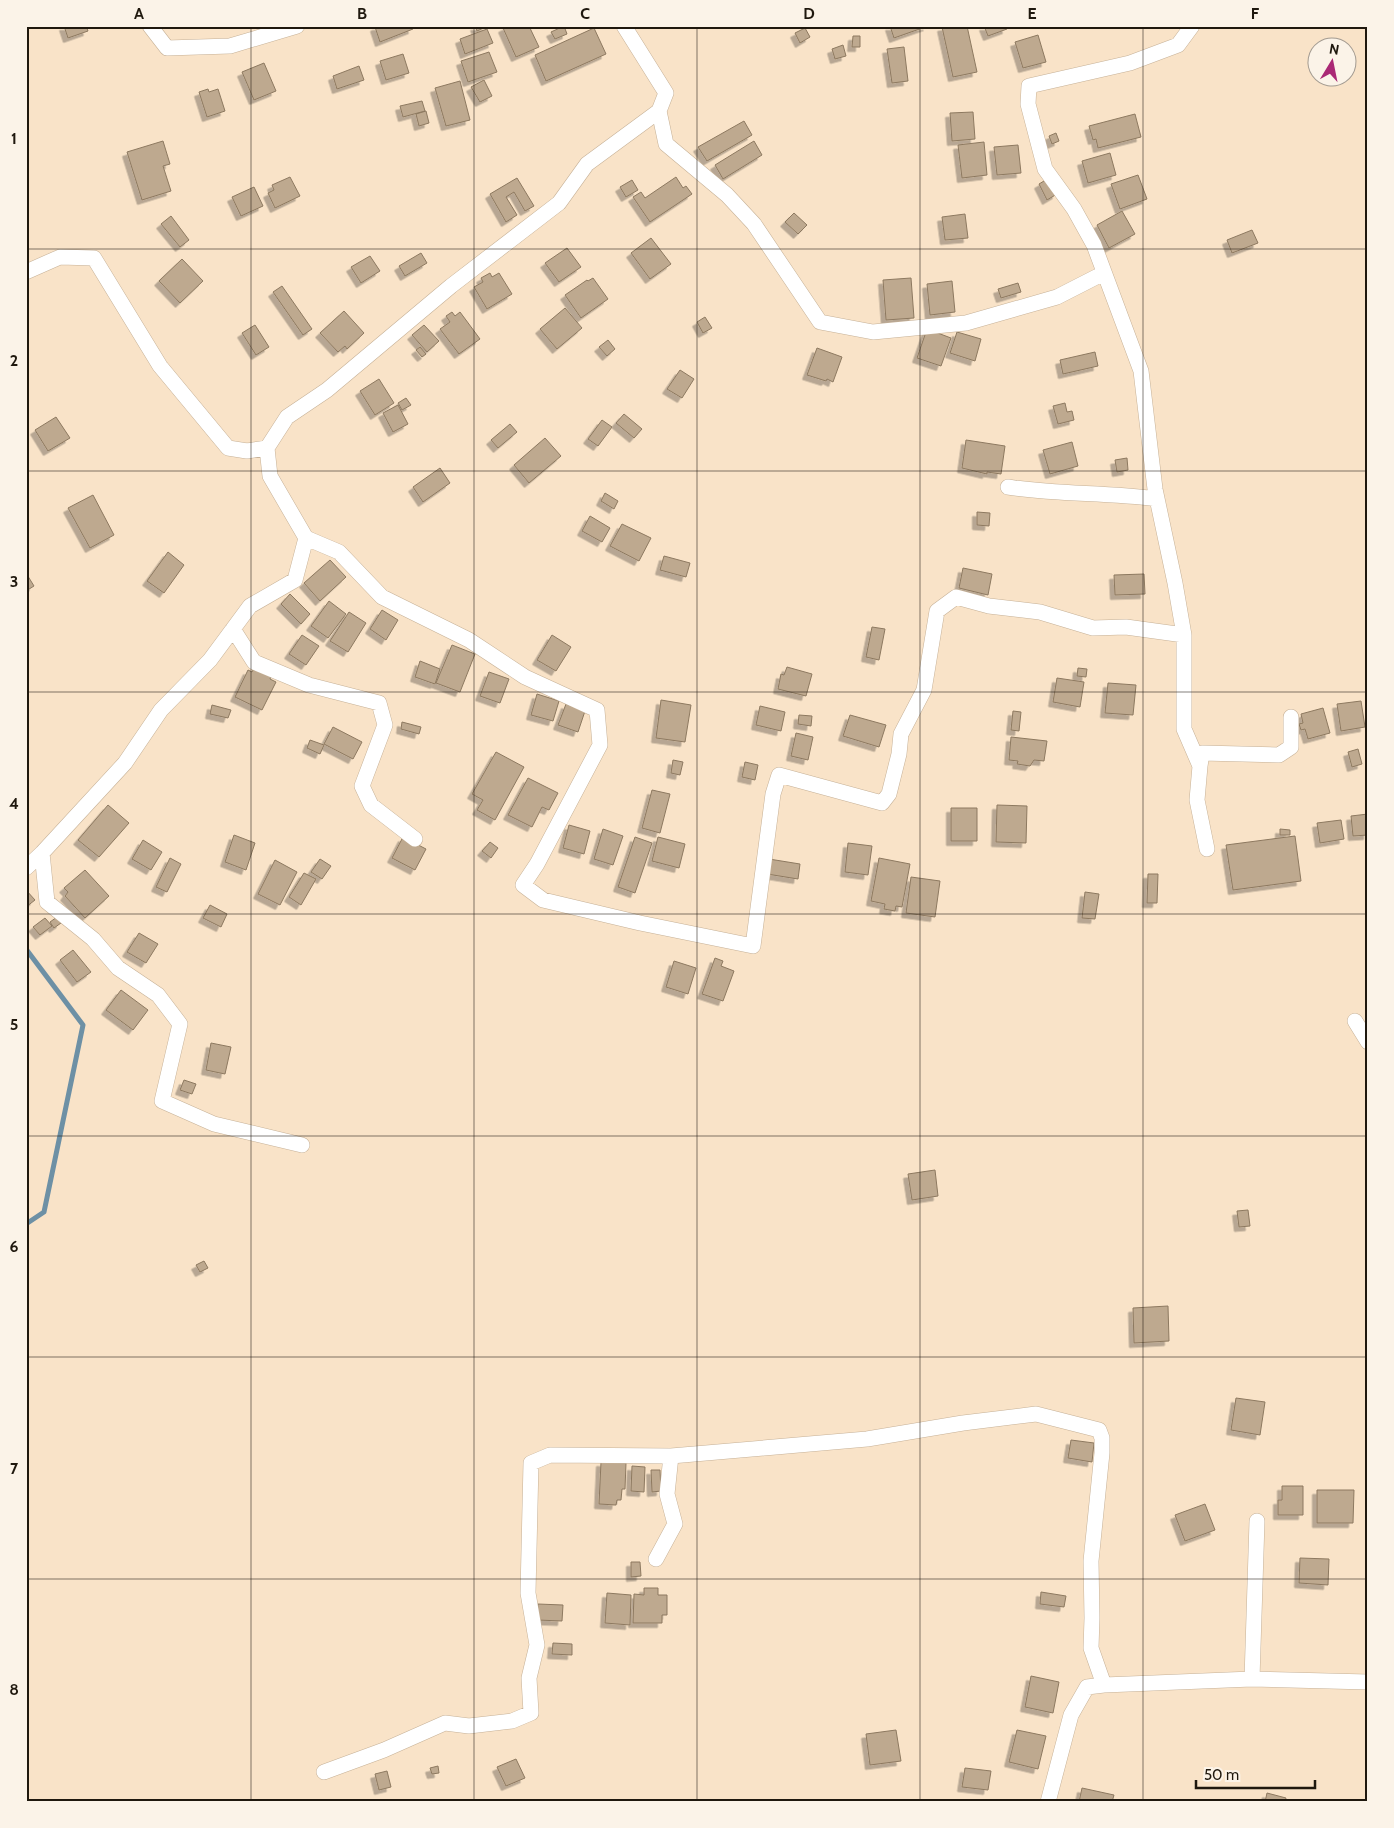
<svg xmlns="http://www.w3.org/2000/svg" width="1394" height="1828" viewBox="0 0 1394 1828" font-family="Cabin,sans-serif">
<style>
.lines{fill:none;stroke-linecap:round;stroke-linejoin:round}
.stream{stroke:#6d90a5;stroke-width:5}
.building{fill:#bea98f;stroke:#8d7960;filter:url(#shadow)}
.minor-casing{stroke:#c6b197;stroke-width:16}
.minor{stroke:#fff;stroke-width:15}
.grid{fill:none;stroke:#1f180e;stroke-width:1;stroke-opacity:0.55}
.neatline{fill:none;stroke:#1f180e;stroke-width:2}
.grid-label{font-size:16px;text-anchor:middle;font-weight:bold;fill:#1f180e}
</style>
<defs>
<filter id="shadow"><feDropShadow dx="-4.5" dy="4.5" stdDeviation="0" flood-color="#0004"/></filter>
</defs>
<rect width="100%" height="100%" fill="#f9e3c8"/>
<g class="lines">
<path class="stream" d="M26,949l57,76 -39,187 -18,12"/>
</g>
<path class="building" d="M64,26h22l2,5 -20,7z
M377,26h35l1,3 -33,13 -5,-15z
M475,26h13l-11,5z
M507,26h22l10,21 -23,10 -13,-29z
M564,26l3,8 -12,5 -4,-7z
M890,26h38l-34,12z
M948,26h19l10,46 -24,5 -11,-50z
M984,26h22l1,3 -19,7z
M594,28l12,26 -60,27 -11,-26z
M805,28l5,9 -10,6 -5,-10z
M487,29l6,14 -28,11 -5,-15z
M1038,35l8,27 -23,6 -8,-26z
M853,36h7v11h-8z
M843,45l3,11 -11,3 -3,-10z
M904,47l4,34 -16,2 -5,-34z
M489,52l8,20 -29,10 -7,-21z
M403,54l6,19 -23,7 -6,-19z
M264,63l12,28 -22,9 -12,-28z
M359,66l5,14 -27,9 -4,-13z
M484,80l8,16 -12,6 -9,-15z
M460,81l10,39 -24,6 -11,-38z
M208,89l1,3 9,-3 7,22 -18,6 -8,-25z
M422,101l3,10 -22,6 -3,-11z
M426,111l3,12 -10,3 -3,-12z
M973,112l2,27 -23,2 -2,-28z
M1135,114l6,23 -43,11 -2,-9 -3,1 -4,-14z
M744,121l8,14 -45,26 -9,-14z
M1056,133l3,8 -7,3 -3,-8z
M163,141l7,23 -7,2 8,25 -29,9 -15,-48z
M754,141l8,14 -39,24 -8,-14z
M984,142l3,33 -25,3 -4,-33z
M1018,145l3,28 -24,2 -3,-28z
M1110,153l6,22 -28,8 -6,-22z
M1138,175l9,24 -27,10 -9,-25z
M290,177l10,19 -25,12 -7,-15 6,-3 -2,-5z
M676,177l7,11 3,-2 6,8 -42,28 -17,-25 8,-5 4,6z
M517,178l17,28 -9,5 -11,-19 -8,5 11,18 -11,7 -16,-28z
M1049,178l8,16 -10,6 -8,-16z
M632,180l6,10 -12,7 -6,-10z
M254,187l9,19 -22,10 -9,-19z
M1122,211l13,23 -26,14 -12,-23z
M794,213l13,12 -9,9 -13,-12z
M965,214l3,24 -23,2 -3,-23z
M171,216l18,24 -9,7 -19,-23z
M1252,230l6,13 -26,10 -5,-13z
M651,238l20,26 -21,15 -19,-26z
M567,248l14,19 -22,15 -14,-19z
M421,253l6,10 -22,13 -6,-10z
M370,256l10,15 -19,12 -10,-16z
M182,259l21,22 -23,22 -21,-22z
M490,273l2,4 7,-4 13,21 -25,15 -13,-22 9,-5 -2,-4z
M593,278l15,21 -27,19 -16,-23 22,-15 1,1z
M911,278l3,40 -28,2 -3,-40z
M952,281l3,31 -25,3 -3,-31z
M1018,283l3,9 -20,6 -3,-9z
M282,286l30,43 -9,6 -30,-43z
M565,308l17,20 -25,21 -17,-20z
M344,311l20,22 -17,16 -2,-3 -7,6 -18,-19z
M452,312l3,4 5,-4 20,27 -21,15 -19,-25 10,-7 -4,-6z
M705,317l7,11 -9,5 -6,-11z
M255,325l14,22 -13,8 -14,-22z
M424,325l15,16 -12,11 -15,-17z
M927,329l24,9 -10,28 -24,-8z
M957,332l24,7 -6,22 -25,-8z
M608,340l7,9 -8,7 -8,-9z
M420,347l6,7 -4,3 -6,-7z
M817,348l25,9 -9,25 -6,-3 -1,2 -19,-6z
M1095,352l3,14 -35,8 -3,-14z
M680,370l14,9 -12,19 -15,-9z
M379,379l15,24 -19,12 -15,-24z
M406,398l5,7 -9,5 -4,-7z
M1065,403l2,9 5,-1 2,9 -16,4 -5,-18z
M398,405l10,19 -15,8 -10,-19z
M624,414l18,15 -8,9 -18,-15z
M56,417l14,21 -22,13 -13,-21z
M602,420l10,7 -14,19 -10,-7z
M510,424l7,8 -19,16 -7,-8z
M545,438l16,18 -32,27 -15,-18z
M966,440l39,6 -4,28 -14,-2v2l-25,-6z
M1072,442l6,24 -28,8 -7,-24z
M1127,458l1,12 -11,2 -2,-12z
M440,468l10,15 -27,19 -10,-15z
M605,493l13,8 -4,8 -13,-8z
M93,495l21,40 -24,13 -22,-40z
M977,512l13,1 -1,13 -12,-1z
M590,516l20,12 -8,14 -20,-11z
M622,524l29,14 -12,23 -29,-15z
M168,552l16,13 -20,28 -17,-12z
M664,556l26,7 -4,14 -26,-7z
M330,560l16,17 -26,24 -16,-18z
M963,568l29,6 -4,21 -29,-7z
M26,573l8,13 -8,5z
M1144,574l1,20 -30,1 -1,-20z
M290,594l20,20 -9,10 -20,-20z
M329,601l17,13 -18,24 -17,-12z
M382,610l16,10 -12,20 -16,-11z
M349,612l17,11 -18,29 -18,-11z
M872,627l13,2 -6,31 -13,-3z
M302,635l17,11 -13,19 -17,-11z
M552,635l19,12 -15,24 -19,-11z
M452,645l23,9 -15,38 -24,-9z
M420,661l20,8 -5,15 -20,-7z
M787,667l25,7 -6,22 -28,-7 3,-15 3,1z
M254,668l17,8 -1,3 6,3 -14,28 -27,-13 13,-27 4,2z
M1078,668l9,1 -1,8 -9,-1z
M489,672l20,7 -9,24 -20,-7z
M1057,678l27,4 -4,25 -27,-5z
M1108,683l28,2 -3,30 -28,-2z
M537,694l22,7 -6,20 -22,-6z
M661,700l30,5 -6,37 -29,-4z
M1361,701l4,26 -24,4 -4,-27z
M566,704l19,7 -7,21 -20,-7z
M212,705l19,5 -3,8 -18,-4z
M760,706l25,6 -4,19 -25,-6z
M1323,708l7,25 -22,6 -3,-10 -4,1 -2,-6 4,-1 -2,-9z
M1013,711l8,1 -2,19 -8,-1z
M799,715l13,1 -1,10 -13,-2z
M850,715l36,10 -7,22 -36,-11z
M402,722l19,5 -2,7 -18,-5z
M333,727l29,15 -9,17 -29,-15z
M796,733l17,4 -5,23 -17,-4z
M1011,737l36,4 -3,20 -10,-1 -4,6 -13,-2 1,-3 -9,-1z
M310,740l14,5 -4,9 -13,-6z
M1358,749l4,15 -10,3 -4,-15z
M496,752l28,15 -29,53 -18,-10 6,-10 -11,-6z
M673,760l10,2 -3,13 -9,-2z
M745,762l13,3 -3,15 -13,-3z
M528,778l30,15 -9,17 -7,-3 -10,20 -24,-12z
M652,790l18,4 -10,39 -18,-5z
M108,805l21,18 -30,34 -21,-17z
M997,805l30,1 -1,37 -30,-1z
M951,808h26v33h-26z
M1368,814v21l-15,1 -2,-20z
M1341,820l3,19 -24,4 -3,-20z
M569,825l21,6 -6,23 -21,-6z
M603,829l20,7 -10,29 -19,-6z
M1280,829l10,1v5h-10z
M234,835l21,8 -9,27 -21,-8z
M1295,836l6,45 -68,9 -7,-45z
M403,837l23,12 -11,21 -23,-12z
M635,837l17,6 -17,50 -17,-6z
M658,837l27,7 -6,24 -27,-7z
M143,840l19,12 -11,18 -19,-11z
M490,842l8,6 -7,10 -9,-7z
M848,843l24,3 -4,29 -23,-3z
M170,858l11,6 -14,28 -11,-5z
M879,858l31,6 -8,43 -6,-1 -1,5 -11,-2 1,-5 -14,-3z
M320,859l11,7 -9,13 -11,-7z
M769,859l31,5 -2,15 -31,-5z
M275,860l22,12 -17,33 -22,-11z
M85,870l24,26 -24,22 -20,-22 3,-4 -4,-4z
M304,873l12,6 -15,26 -12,-8z
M1148,874h10l-1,29h-10z
M911,877l29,4 -5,36 -29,-4z
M26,890l9,10 -9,7z
M1085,892l14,2 -4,25 -13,-1z
M210,905l17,9 -6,13 -18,-9z
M57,917l4,6 -7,5 -4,-6z
M45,918l7,8 -12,9 -7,-8z
M139,933l19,11 -12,19 -19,-11z
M73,950l18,22 -14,10 -17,-22z
M715,958l8,3 -2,5 13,5 -11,30 -21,-7z
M674,961l22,7 -8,26 -22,-7z
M121,990l27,20 -15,20 -27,-20z
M211,1043l20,4 -6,27 -19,-4z
M184,1080l12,4 -4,10 -12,-4z
M935,1170l3,26 -26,4 -4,-26z
M1248,1210l2,16 -11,1 -2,-16z
M204,1261l4,7 -8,4 -4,-7z
M1168,1306l1,35 -35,2 -1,-35z
M1236,1398l29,4 -5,33 -29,-5z
M1071,1440l23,3 -2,19 -24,-4z
M601,1462l25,1 -1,26h-3l-1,11h-4l-1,5 -17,-1z
M632,1466l13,1 -1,25 -13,-1z
M651,1470h9l1,21 -9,1z
M1282,1486h21v29h-25v-15h4z
M1317,1490h37l-1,33h-36z
M1205,1504l10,26 -30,11 -10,-26z
M1300,1558l29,1 -1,26 -29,-2z
M631,1562h9l1,14 -10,1z
M644,1588h14v7h9v20h-5v8h-29l1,-29 10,1z
M1041,1592l25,4 -2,11 -24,-3z
M607,1593l24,2 -1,30 -25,-2z
M538,1604l25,1 -1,16 -25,-1z
M553,1643l19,1v11l-20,-1z
M1031,1676l28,6 -6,31 -28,-6z
M896,1730l5,31 -31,4 -4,-31z
M1017,1730l29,6 -8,33 -29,-7z
M516,1759l9,19 -19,8 -9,-19z
M438,1766l1,7 -7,1 -2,-6z
M965,1768l26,3 -3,19 -26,-3z
M387,1771l4,16 -12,3 -4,-16z
M1082,1788l32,7 -2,7h-33z
M1267,1793l19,5 -1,4h-20z"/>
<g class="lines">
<g class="minor-casing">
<path id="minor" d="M150,26l17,22 63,-2 67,-20
M624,26l42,67 -7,18 7,33 61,51 27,29 66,98 53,10 93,-9 91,-26 47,-24
M1192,26l-14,19 -48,18 -101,23 -1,18 17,65 29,40 20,36 47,126 14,118 20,94 9,52v94l16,37 -3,34 10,49
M26,272l34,-15 34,1 66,108 68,82 19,3 20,-3 20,-31 40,-27 124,-104 108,-83 28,-39 72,-53
M1008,487c49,8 99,5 149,12
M306,538l33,14 43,45 87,43 56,37 72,33 3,35 -63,119 -14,21 20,15 97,23 113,23 20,-152 6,-19 103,28 7,-9 10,-40 2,-20 23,-44 13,-79 19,-14 33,9 51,6 53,16 33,-1 58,8
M233,629l21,33 55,23 70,18 6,22 -23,61 9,19 44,34
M1200,766l2,-13 77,2 12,-8v-30
M42,853l5,49 46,37 25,29 40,27 22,29 -18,77 52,23 88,21
M26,868l16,-15 83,-90 36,-53 49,-50 40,-54 45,-26 11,-42 -36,-62 -3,-28
M1355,1021l13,21
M656,1559l19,-35 -8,-30 4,-38
M1252,1679l5,-158
M324,1772l60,-22 61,-27 24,3 43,-5 19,-8 -2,-35 8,-33 -9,-52 3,-130 19,-8 121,1 196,-17 96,-16 73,-9 63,16 3,8v15l-11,108 1,57 -1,30 13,37
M1048,1802l23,-87 16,-28 17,-2 148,-6 116,3"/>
</g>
<use href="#minor" class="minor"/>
</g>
<path class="grid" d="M251,26v1776M474,26v1776M697,26v1776M920,26v1776M1143,26v1776M26,249h1342M26,471h1342M26,692h1342M26,914h1342M26,1136h1342M26,1357h1342M26,1579h1342"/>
<rect width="1394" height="1828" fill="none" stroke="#fbf3e8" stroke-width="55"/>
<g transform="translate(1332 62) rotate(10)"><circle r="24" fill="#fbf3e8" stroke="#a39b91"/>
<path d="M0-4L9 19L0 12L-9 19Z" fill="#aa2875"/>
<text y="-8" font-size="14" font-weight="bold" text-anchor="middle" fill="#1f180e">N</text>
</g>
<path d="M1196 1780v8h119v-8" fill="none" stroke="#1f180e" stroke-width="2.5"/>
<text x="1204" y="1780" font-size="15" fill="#1f180e" stroke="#fbf3e8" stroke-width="4" paint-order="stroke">50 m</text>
<rect x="28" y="28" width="1338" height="1772" class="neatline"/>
<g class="grid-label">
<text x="139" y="19">A</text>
<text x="362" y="19">B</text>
<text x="585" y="19">C</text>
<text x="809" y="19">D</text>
<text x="1032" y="19">E</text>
<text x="1255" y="19">F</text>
<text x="14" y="144">1</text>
<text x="14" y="366">2</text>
<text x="14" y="587">3</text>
<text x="14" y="809">4</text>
<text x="14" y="1030">5</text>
<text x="14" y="1252">6</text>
<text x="14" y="1474">7</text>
<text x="14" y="1695">8</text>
</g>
</svg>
